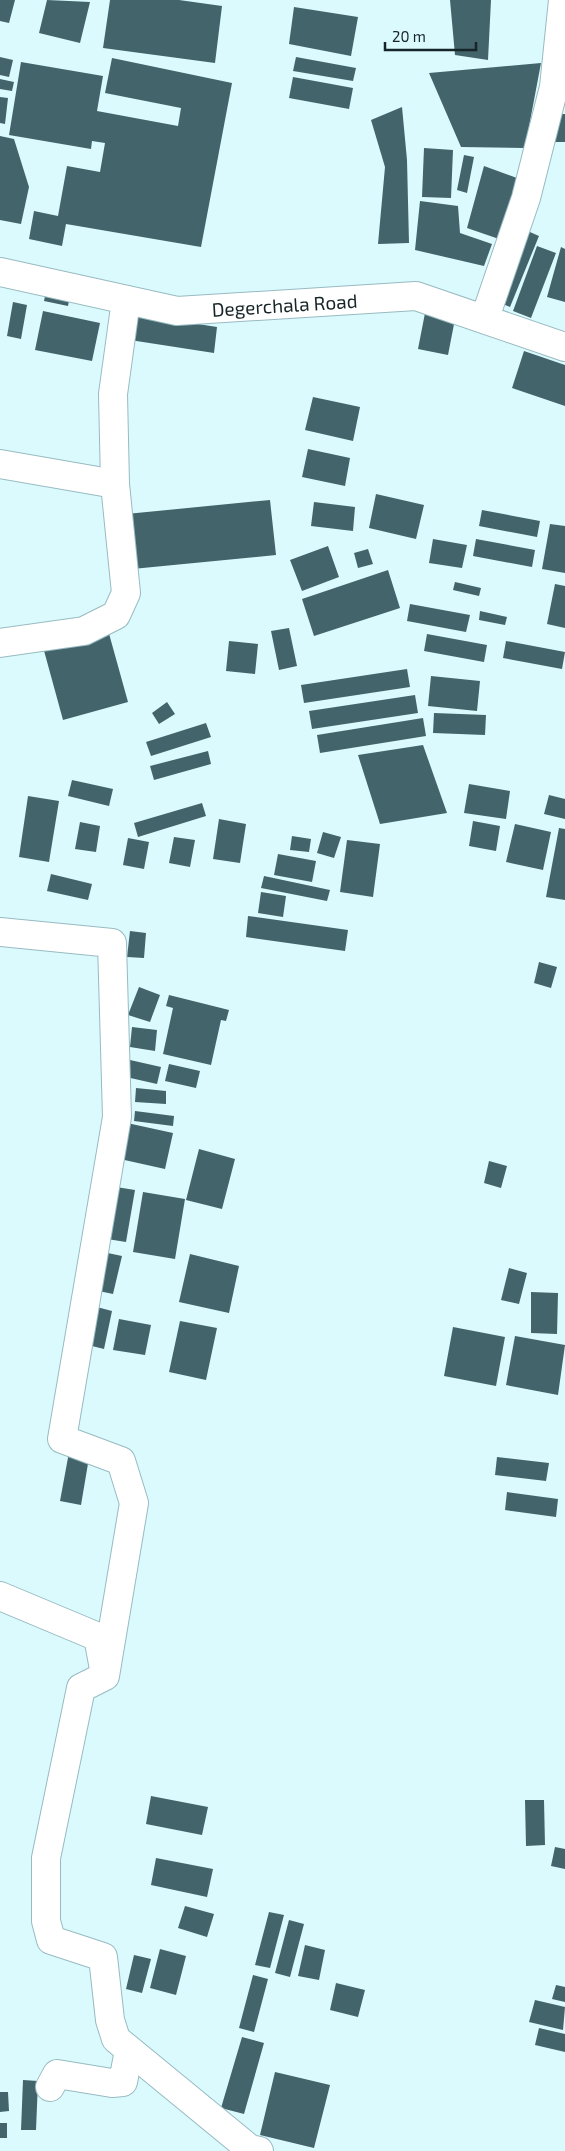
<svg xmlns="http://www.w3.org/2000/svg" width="565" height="2151" viewBox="0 0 565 2151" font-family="'Exo 2',sans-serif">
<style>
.building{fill:#42646a}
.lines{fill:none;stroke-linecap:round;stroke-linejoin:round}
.street-casing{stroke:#97bbc1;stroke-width:30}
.street{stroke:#fff;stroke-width:28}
.labels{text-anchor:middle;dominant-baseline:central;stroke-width:5;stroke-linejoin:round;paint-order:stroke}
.street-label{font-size:19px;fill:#172528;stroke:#dbfafe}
</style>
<rect width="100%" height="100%" fill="#dbfafe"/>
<path class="building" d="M0,0h15l-6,23 -9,-2z
M47,0l43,2 -10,41 -41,-10z
M110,0h69l43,6 -7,57 -112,-15z
M450,0h41l-3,60 -33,-5z
M294,7l64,10 -7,39 -62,-12z
M0,57l13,3 -4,17 -9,-2z
M296,57l60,11 -3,13 -60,-10z
M112,58l120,25 -31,164 -135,-23 -4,22 -33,-7 5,-28 24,5 9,-50 33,6 5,-29 -13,-2 -1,8 -82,-14 12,-73 82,14 -6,35 81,15 3,-18 -76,-15z
M541,63l-16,85 -64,-1 -32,-74z
M293,77l60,11 -4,21 -60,-11z
M0,79l14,3 -2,9 -12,-2z
M0,97l8,1 -3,26 -5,-1z
M402,107l5,53 2,83 -31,1 7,-77 -14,-47z
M554,114h11v28h-10z
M0,136l14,3 15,48 -8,37 -21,-4z
M424,148l29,2 -2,48 -29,-1z
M464,155l10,2 -7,36 -10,-3z
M484,166l33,12 -18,61 -32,-11z
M420,201l38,5 2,27 32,11 -8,22 -69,-16z
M523,229l16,7 -29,71 -17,-7z
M537,246l19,7 -25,65 -18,-7z
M561,247l4,2v53l-18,-5z
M46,291l24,5 -2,10 -24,-5z
M13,302l14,3 -6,34 -14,-3z
M43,311l57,12 -8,38 -57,-11z
M425,313l30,6 -7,36 -30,-6z
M134,314l83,13 -3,26 -84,-13z
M524,351l41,14v41l-53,-18z
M313,397l47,10 -7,34 -48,-11z
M308,449l42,9 -5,28 -43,-9z
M376,494l48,11 -8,34 -47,-11z
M270,500l6,55 -154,15 -6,-55z
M314,502l41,5 -2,24 -42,-5z
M482,510l58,11 -3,16 -58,-11z
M550,524l15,2v47l-23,-4z
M433,539l34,6 -5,23 -33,-5z
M476,539l59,11 -3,17 -59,-11z
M328,546l11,31 -37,14 -12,-31z
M368,549l5,15 -15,4 -4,-15z
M388,570l12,38 -86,28 -12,-37z
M455,582l26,6 -2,8 -26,-6z
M555,584l10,2v42l-18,-4z
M410,604l60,11 -4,17 -59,-11z
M480,611l27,6 -2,8 -26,-5z
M289,628l8,38 -18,4 -8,-39z
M108,630l20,72 -65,18 -20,-73z
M427,634l60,11 -3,17 -60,-11z
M229,641l29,3 -3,30 -29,-3z
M506,641l59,11 -3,17 -59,-11z
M407,669l3,18 -106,16 -3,-18z
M431,676l49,5 -3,30 -49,-5z
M415,695l3,18 -106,16 -3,-18z
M167,702l8,12 -16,10 -7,-11z
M434,713l52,2 -1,20 -52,-2z
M423,718l3,18 -106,17 -3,-18z
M206,723l5,14 -60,19 -5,-14z
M423,745l24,68 -67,11 -22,-69z
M208,751l3,13 -57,16 -4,-14z
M72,780l41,9 -4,17 -41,-10z
M469,784l41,7 -4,28 -42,-6z
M549,795l16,4v20l-21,-5z
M28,796l31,5 -10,61 -30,-5z
M202,803l4,13 -68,21 -4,-14z
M219,819l27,5 -6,39 -27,-4z
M473,821l27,5 -4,25 -27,-5z
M80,822l20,4 -4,26 -21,-3z
M515,824l36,8 -8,38 -37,-8z
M559,828l6,1v71l-19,-3z
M323,832l18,5 -7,21 -17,-5z
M292,836l19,3 -2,13 -19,-2z
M174,837l21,3 -5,27 -21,-4z
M128,838l21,4 -5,27 -21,-4z
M347,840l33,4 -7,53 -33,-5z
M278,854l38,7 -4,21 -38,-7z
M51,874l41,10 -4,16 -41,-9z
M264,876l66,14 -3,11 -66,-13z
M261,892l25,4 -3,21 -25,-4z
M248,916l100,14 -3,21 -99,-14z
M130,931l16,2 -2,25 -17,-1z
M539,962l18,5 -6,21 -17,-5z
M139,987l21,8 -10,27 -22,-7z
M169,995l60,15 -3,11 -5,-1 -10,45 -48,-11 10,-46 -7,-2z
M132,1027l25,3 -2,21 -25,-4z
M130,1060l31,7 -4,17 -31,-7z
M169,1064l31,7 -4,17 -31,-7z
M136,1088l30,3v13l-31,-2z
M135,1111l39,5 -1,10 -39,-5z
M127,1123l46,10 -8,36 -45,-10z
M199,1149l36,10 -13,50 -36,-9z
M489,1161l18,5 -6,22 -17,-5z
M110,1186l25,4 -9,52 -25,-4z
M143,1192l42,7 -10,60 -42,-7z
M103,1252l19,4 -9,38 -19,-4z
M190,1254l49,12 -10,47 -50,-11z
M509,1268l18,5 -8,31 -18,-4z
M531,1292l27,1 -1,41 -26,-1z
M93,1306l19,5 -8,38 -20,-5z
M119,1319l32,6 -6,30 -32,-5z
M180,1321l37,7 -11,52 -37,-8z
M453,1327l52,10 -9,49 -52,-10z
M515,1336l50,9 -7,50 -52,-10z
M72,1436l20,4 -11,65 -21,-4z
M497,1457l52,6 -3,18 -51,-6z
M507,1492l51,7 -2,18 -51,-7z
M151,1796l57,11 -6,28 -56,-11z
M525,1800h19l1,45 -19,1z
M555,1847l10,2v20l-14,-3z
M156,1858l57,11 -6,28 -56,-12z
M185,1906l29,8 -7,23 -29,-9z
M269,1912l15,3 -14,53 -15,-3z
M289,1920l15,4 -14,53 -15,-4z
M305,1945l20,5 -6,30 -21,-4z
M160,1949l26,7 -10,39 -26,-7z
M134,1955l17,4 -9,34 -16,-4z
M253,1975l15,4 -14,53 -15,-4z
M336,1983l29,7 -7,27 -28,-7z
M556,1985l9,2v15l-13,-3z
M535,2000l30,7 -2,23 -34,-8z
M539,2028l26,6v18l-30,-7z
M242,2037l22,6 -20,71 -23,-6z
M275,2072l55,13 -16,63 -54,-13z
M23,2080l15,1 -2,49h-15z
M0,2092h8l1,19 -9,1z
M0,2123h7v15h-7z"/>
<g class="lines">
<g class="street-casing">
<g id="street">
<path id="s1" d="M0,272l177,39 239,-15 149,51"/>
<path d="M489,306l37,-108 28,-111 9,-87"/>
<path d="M0,464l115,20"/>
<path d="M0,643l84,-12 32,-16 10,-22 -11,-109 -2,-90 13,-94"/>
<path d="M0,932l112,11 5,174 -55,322 59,22 13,42 -29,173 -24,12 -35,170v63l5,19 52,17 7,63 6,19 134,110 9,2"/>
<path d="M0,1596l98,41 6,32"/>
<path d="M50,2087l7,-13 55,9 11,-1 6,-32"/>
</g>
</g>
<use href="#street" class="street"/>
</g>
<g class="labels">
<g class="street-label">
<text stroke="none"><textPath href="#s1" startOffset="289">Degerchala Road</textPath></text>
</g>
</g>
<path d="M385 42v8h91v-8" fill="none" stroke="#172528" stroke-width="2.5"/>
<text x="392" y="42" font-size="15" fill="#172528" stroke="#dbfafe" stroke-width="4" paint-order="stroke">20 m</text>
</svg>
